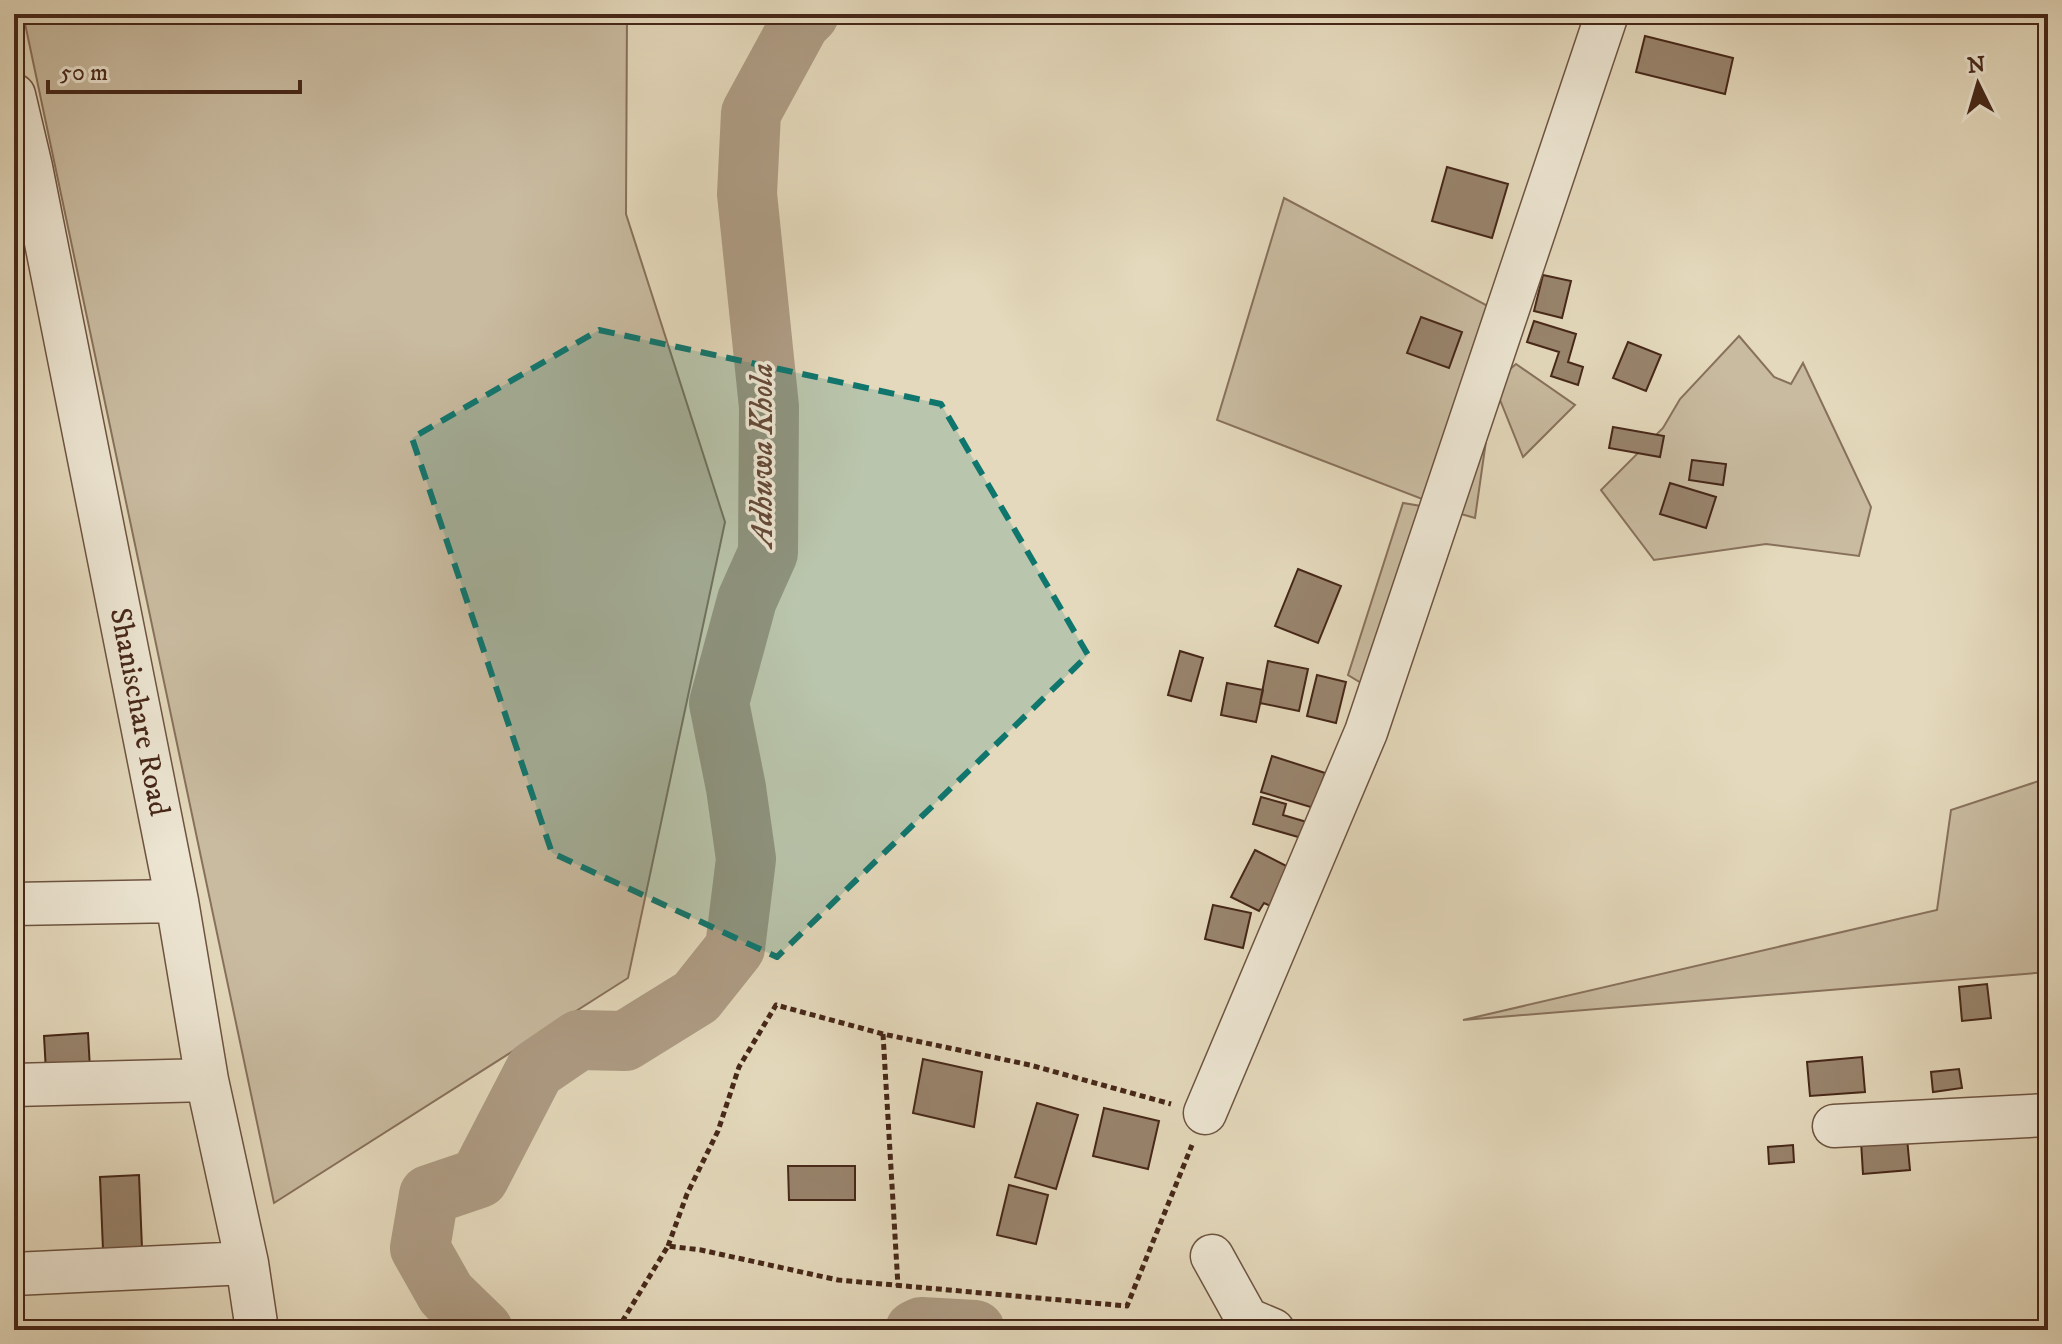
<svg xmlns="http://www.w3.org/2000/svg" width="2062" height="1344" viewBox="0 0 2062 1344" font-family="'IM FELL DW Pica',serif">
<style>
.green{fill:#c9bba0;stroke:#88715c;stroke-width:2}
.lines{fill:none;stroke-linecap:round;stroke-linejoin:round}
.river{stroke:#ae9c84;stroke-width:60}
.building{fill:#98846d;stroke:#462718;stroke-width:2}
.minor-casing{stroke:#6e5441;stroke-width:45}
.path{stroke:#462718;stroke-width:5;stroke-dasharray:6 4;stroke-linecap:butt}
.minor{stroke:#ede6d3;stroke-width:42}
.marked{fill:#0f766e;fill-opacity:0.2;stroke:#0f766e;stroke-width:6;stroke-dasharray:16 10;stroke-linejoin:round}
.labels{text-anchor:middle;dominant-baseline:central;stroke-width:7;stroke-linejoin:round;paint-order:stroke}
.street-label{font-size:30px;fill:#462718;stroke:#ede6d3}
.water-label{font-size:32px;font-style:italic;fill:#654a38;stroke:#ede6d3}
</style>
<rect width="100%" height="100%" fill="#e4d9bc"/>
<filter id="stains"><feTurbulence type="fractalNoise" baseFrequency=".0025" numOctaves="4"/><feColorMatrix values="0 0 0 0 .2 0 0 0 0 .09 0 0 0 0 .02 0 0 0 .5 -.17"/></filter>
<radialGradient id="worn" r=".72"><stop offset=".6" stop-color="#630" stop-opacity="0"/><stop offset="1" stop-color="#630" stop-opacity=".3"/></radialGradient>
<path class="green" d="M23,14h604l-1,200 99,308 -97,456 -354,225z
M1284,198l219,116 -8,68 21,-18 59,41 -52,52 -29,-72 -19,133 -14,-4 -73,185 -40,-24 55,-172 53,9 -239,-92z
M1739,336l35,41 17,7 12,-21 68,144 -12,49 -93,-12 -112,16 -53,-70 62,-62 17,-29z
M2048,778v194l-585,48 474,-110 14,-100z"/>
<g class="lines">
<path class="river" d="M483,1330l-37,-36 -26,-46 9,-53 50,-17 56,-108 44,-30 46,1 71,-44 39,-49 11,-89 -10,-71 -17,-85 28,-103 21,-47 1,-146 -22,-213 4,-81 49,-90 9,-9
M915,1330l6,-3 54,3"/>
</g>
<path class="building" d="M1645,36l88,22 -8,36 -89,-22z
M1447,167l61,17 -16,54 -60,-17z
M1543,275l28,6 -9,37 -28,-7z
M1421,317l41,15 -13,36 -42,-15z
M1534,321l42,13 -8,28 15,5 -5,18 -27,-9 8,-24 -32,-10z
M1628,342l33,13 -15,36 -33,-13z
M1613,427l51,9 -4,21 -51,-9z
M1692,460l34,4 -3,21 -34,-5z
M1670,483l46,14 -10,31 -46,-14z
M1298,569l43,17 -23,57 -43,-17z
M1180,651l23,7 -12,43 -23,-6z
M1268,661l40,8 -9,42 -39,-8z
M1317,675l29,7 -10,41 -29,-7z
M1227,683l36,7 -7,32 -35,-7z
M1272,756l53,17 -11,35 -53,-16z
M1261,797l25,7 -3,11 27,8 -5,16 -52,-15z
M1255,850l43,22 -23,36 -11,-5 -5,8 -28,-14z
M1213,905l38,8 -8,35 -38,-9z
M1987,984l4,34 -29,3 -3,-34z
M88,1033l2,36 -44,3 -2,-36z
M1862,1057l3,35 -55,4 -3,-34z
M923,1059l59,13 -8,55 -61,-14z
M1959,1069l3,19 -29,4 -2,-20z
M1037,1103l41,12 -22,74 -41,-12z
M1104,1108l55,13 -11,48 -55,-13z
M1907,1138l3,32 -47,4 -2,-33z
M1793,1145l1,17 -25,2 -1,-17z
M788,1166h67v34h-66z
M139,1175l3,73 -39,2 -3,-73z
M1009,1185l39,10 -12,49 -39,-9z
M1667,1321l52,1 -1,8h-51z"/>
<g class="lines">
<g class="minor-casing">
<path id="minor" d="M14,95l17,72 146,734 30,179 40,183 10,67
M14,904l163,-3
M14,1085l193,-5
M1205,1113l161,-381 241,-718
M1834,1126l214,-11
M1212,1256l35,63 26,11
M14,1274l233,-11"/>
</g>
<path class="path" d="M883,1034l15,252
M668,1246l19,-52 31,-63 21,-64 37,-62 107,29 147,31 141,39
M617,1330l51,-84 33,4 137,30 289,26 65,-161"/>
<use href="#minor" class="minor"/>
</g>
<path class="marked" d="M599,330l342,74 147,251 -311,302 -225,-104 -140,-415z"/>
<g class="labels">
<g class="street-label">
<text transform="translate(139 712) rotate(79)">Shanischare Road</text>
</g>
<g class="water-label">
<text transform="translate(763 455) rotate(-90)">Adhuwa Khola</text>
</g>
</g>
<rect width="2062" height="1344" fill="none" stroke="#e4d9bc" stroke-width="48"/>
<rect x="16" y="16" width="2030" height="1312" fill="none" stroke="#462718" stroke-width="4"/>
<rect x="24" y="24" width="2014" height="1296" fill="none" stroke="#462718" stroke-width="2"/>
<g transform="translate(1978 84) rotate(355)" stroke="#ede6d3" stroke-width="6" paint-order="stroke">
<path d="M0-6L14 30L0 20L-14 30Z" fill="#462718"/>
<text y="-12" font-size="22" font-weight="bold" text-anchor="middle" fill="#462718">N</text>
</g>
<path d="M48 80v12h252v-12" fill="none" stroke="#462718" stroke-width="4"/>
<text x="60" y="80" font-size="24" fill="#462718" stroke="#ede6d3" stroke-width="6" paint-order="stroke">50 m</text>
<rect width="100%" height="100%" filter="url(#stains)"/>
<rect width="100%" height="100%" fill="url(#worn)"/>
</svg>
